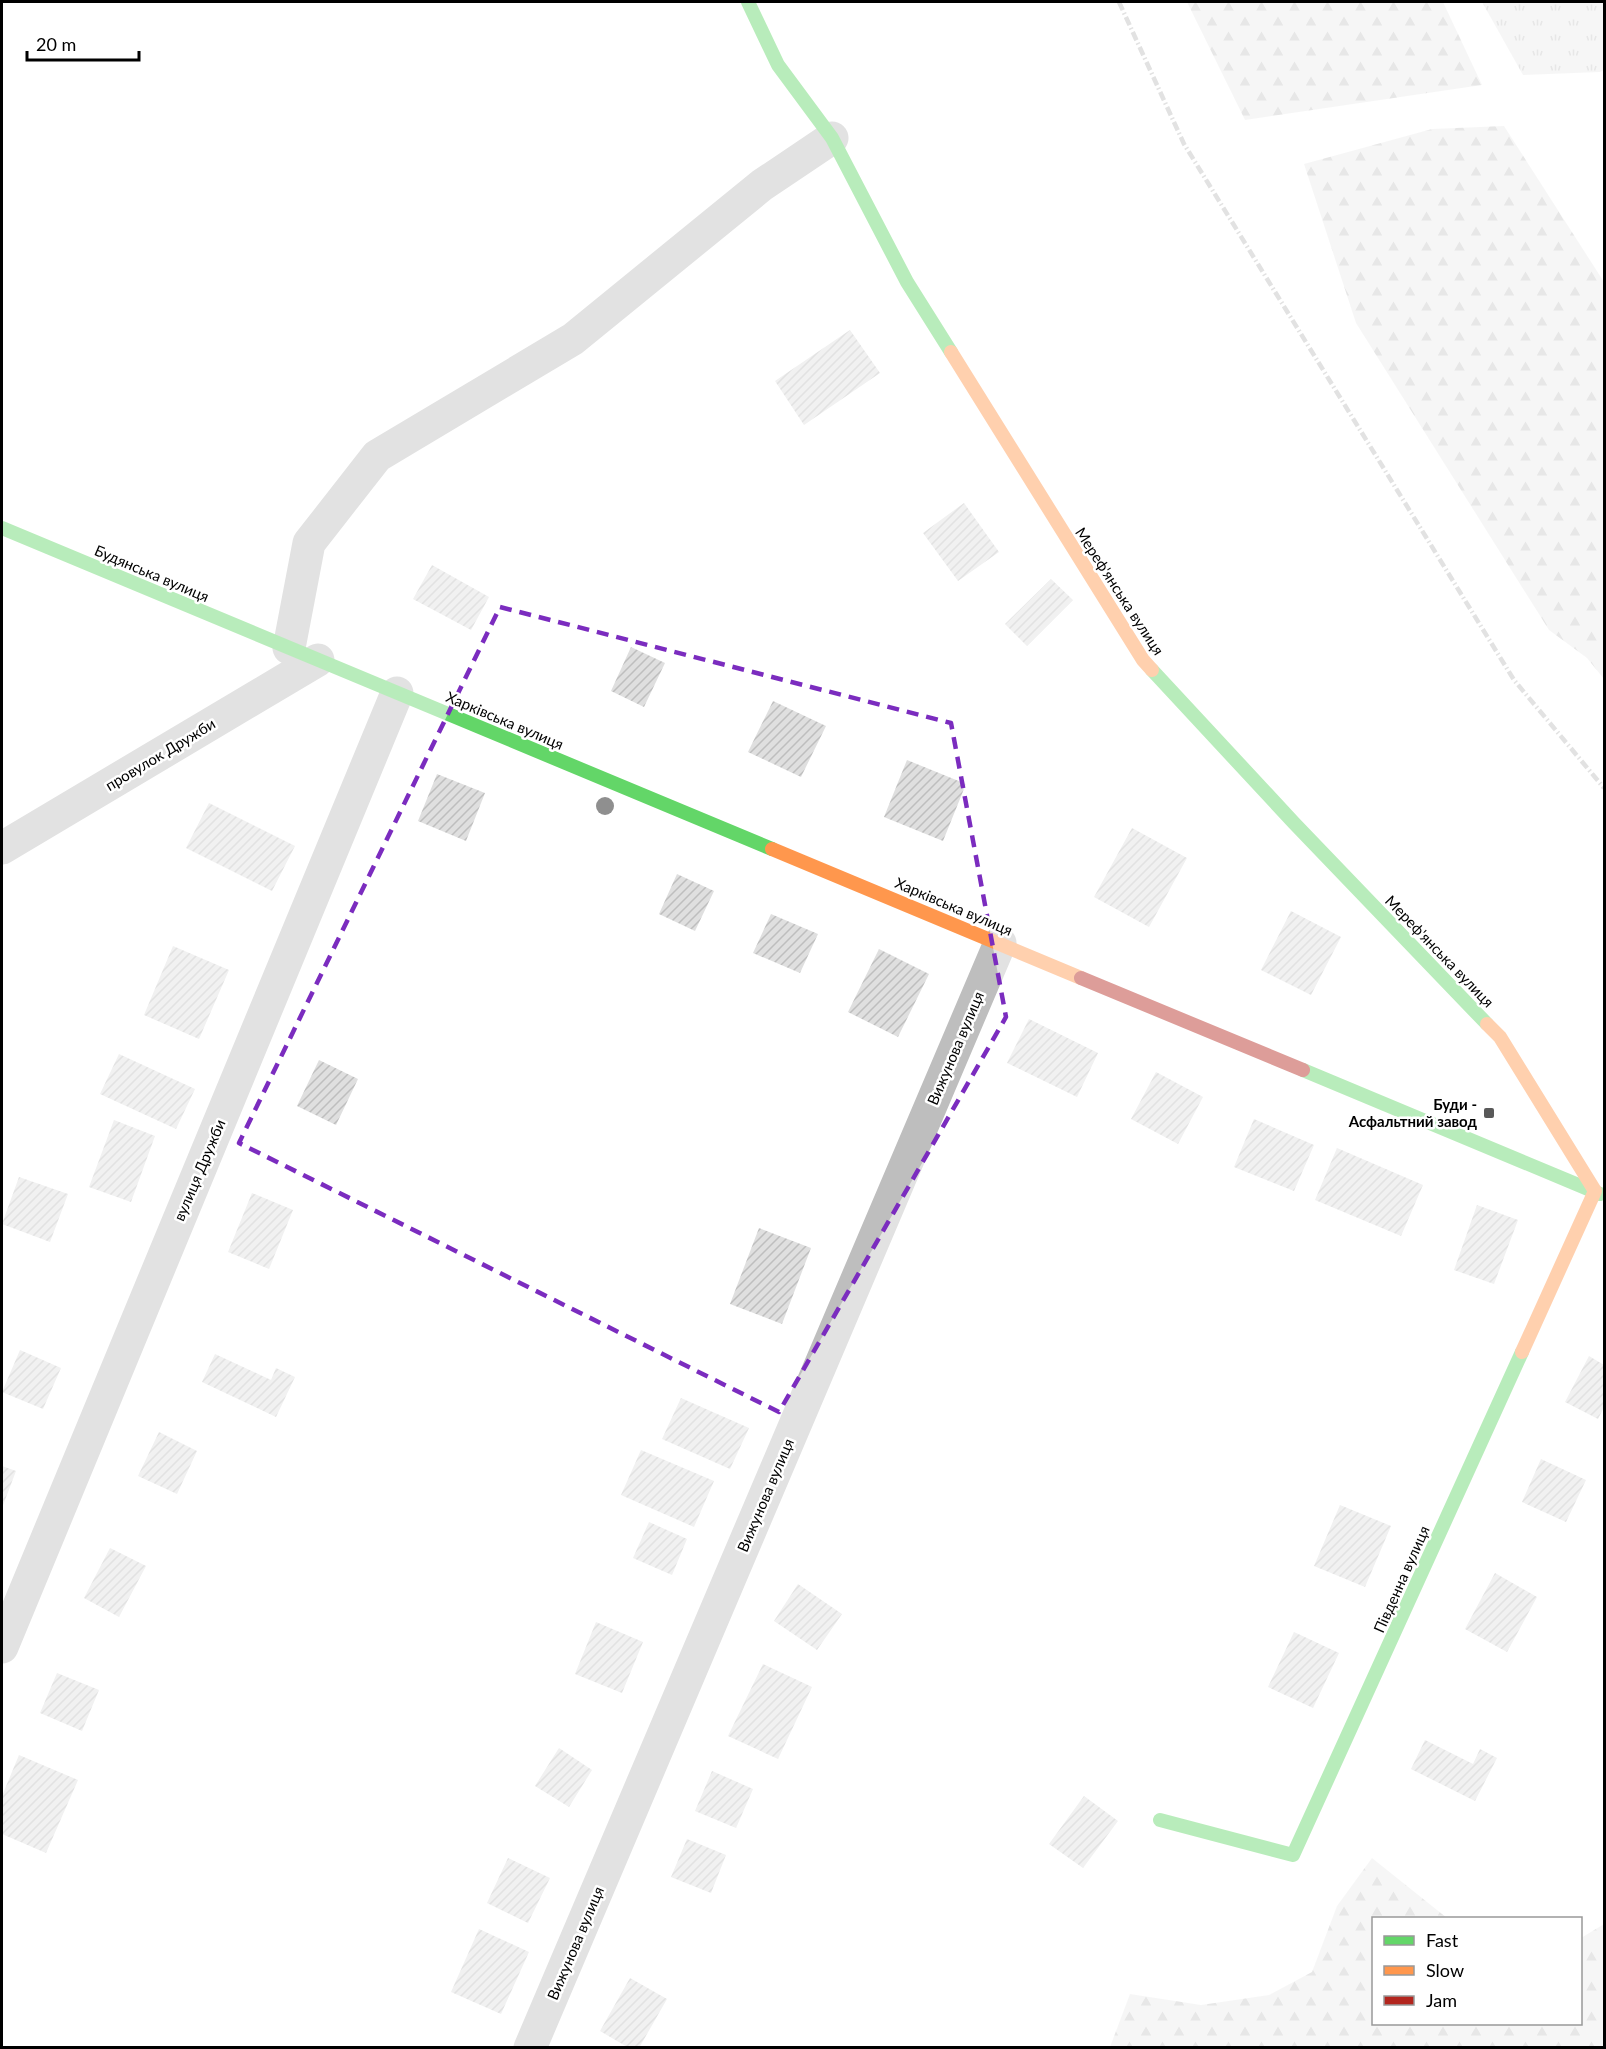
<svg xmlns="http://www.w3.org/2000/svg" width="1606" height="2049" viewBox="0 0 1606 2049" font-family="Lato,sans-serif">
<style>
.grass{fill:url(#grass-tufts)}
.forest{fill:url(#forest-firs)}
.building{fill:url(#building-hatch)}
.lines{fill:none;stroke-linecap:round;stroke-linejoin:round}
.street{stroke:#bebebe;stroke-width:33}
.fast{stroke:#63d668;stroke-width:14}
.slow{stroke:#ff974d;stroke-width:14}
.jam{stroke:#b3261e;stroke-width:14}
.rail{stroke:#bebebe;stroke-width:4.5;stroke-dasharray:9 3 1.5 3;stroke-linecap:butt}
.tree{fill:#8f8f8f}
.marked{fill:none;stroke:#7b2cbf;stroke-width:4.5;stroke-dasharray:12 8;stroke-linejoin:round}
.poi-dot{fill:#595959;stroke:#fff;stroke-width:2}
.labels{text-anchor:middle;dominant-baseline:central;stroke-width:5;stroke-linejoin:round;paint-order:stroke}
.street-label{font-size:15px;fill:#000;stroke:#fff}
.poi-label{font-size:15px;font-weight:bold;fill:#000;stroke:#fff;text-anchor:end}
</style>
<defs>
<pattern id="grass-tufts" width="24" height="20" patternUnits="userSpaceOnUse" patternTransform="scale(1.5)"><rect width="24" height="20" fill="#ececec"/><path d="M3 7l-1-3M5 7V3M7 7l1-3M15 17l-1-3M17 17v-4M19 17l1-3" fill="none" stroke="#c9c9c9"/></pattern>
<pattern id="forest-firs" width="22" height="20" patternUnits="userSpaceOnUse" patternTransform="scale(1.5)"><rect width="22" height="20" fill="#ececec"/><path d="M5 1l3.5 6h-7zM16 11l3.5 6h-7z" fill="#c9c9c9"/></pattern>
<pattern id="building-hatch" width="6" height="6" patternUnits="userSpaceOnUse" patternTransform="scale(1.5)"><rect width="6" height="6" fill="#dfdfdf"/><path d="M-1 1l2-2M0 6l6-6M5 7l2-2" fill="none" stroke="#bebebe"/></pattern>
</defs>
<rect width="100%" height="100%" fill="#fff"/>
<path class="grass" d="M1482,2h122v68l-4,2 -77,3z"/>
<path class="forest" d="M1187,2h256l39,83 -237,35z
M1504,126l100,156v397l-17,-21 -38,-28 -193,-307 -52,-159 128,-35z
M1372,1858l75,60h-73v106h206l1,-86 23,-14v123h-494l20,-53 71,11 68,-10 43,-23 25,-66z"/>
<path class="building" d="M850,330l30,43 -76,52 -29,-44z
M964,503l35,49 -41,29 -35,-48z
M432,565l57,32 -18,33 -58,-31z
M1051,579l22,21 -46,46 -22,-22z
M631,647l34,16 -21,44 -33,-16z
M773,701l53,25 -25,51 -53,-25z
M907,760l59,24 -23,57 -59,-24z
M437,774l48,19 -19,48 -48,-20z
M209,803l86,43 -23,45 -86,-43z
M1132,828l55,30 -38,69 -55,-30z
M677,874l37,17 -19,40 -36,-17z
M1291,911l50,26 -30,58 -50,-25z
M771,914l47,20 -18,39 -47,-20z
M173,946l56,24 -30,69 -55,-24z
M879,949l50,25 -31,63 -50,-25z
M1029,1019l69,34 -21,44 -70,-34z
M119,1054l76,35 -19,40 -76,-35z
M319,1060l39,19 -22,46 -39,-19z
M1156,1072l47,25 -25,47 -47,-25z
M1254,1119l60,26 -20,46 -60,-24z
M114,1120l41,16 -24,66 -42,-15z
M1337,1148l86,37 -22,51 -86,-36z
M19,1177l49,17 -18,48 -48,-18z
M252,1193l41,17 -24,59 -41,-17z
M1477,1205l41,15 -24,64 -40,-14z
M759,1228l52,20 -29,76 -52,-20z
M20,1350l41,18 -18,41 -41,-17z
M215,1354l56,26 5,-12 19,9 -19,40 -74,-35z
M1589,1356l15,9v42l-6,12 -33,-17z
M681,1398l68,30 -19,41 -68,-30z
M159,1432l38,19 -20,43 -39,-18z
M641,1450l73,31 -20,46 -73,-32z
M1541,1459l45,21 -20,42 -44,-20z
M2,1466l14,5 -14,37z
M1340,1505l51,21 -26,61 -51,-21z
M649,1522l38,17 -15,36 -39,-17z
M110,1548l36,18 -27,51 -35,-19z
M1495,1573l42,24 -30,55 -42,-23z
M798,1584l44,30 -25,36 -43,-29z
M596,1622l47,20 -21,51 -47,-19z
M1294,1632l45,21 -26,55 -45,-21z
M763,1664l49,23 -34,72 -50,-23z
M57,1673l42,17 -17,41 -42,-18z
M1425,1740l48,24 7,-15 17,9 -22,43 -64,-32z
M559,1748l33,22 -23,37 -34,-21z
M19,1755l59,25 -32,73 -44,-19v-38z
M712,1771l41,18 -17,39 -41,-17z
M1084,1796l34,25 -35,47 -34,-24z
M687,1839l39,16 -15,38 -40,-16z
M508,1858l42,20 -22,45 -41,-20z
M479,1929l50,23 -28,62 -50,-22z
M630,1978l37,21 -28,49h-10l-29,-17z"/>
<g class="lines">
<path class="street" d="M289,648l20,-105 68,-87 196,-117 189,-154 70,-47
M2,848l316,-188
M2,1647l395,-954
M530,2048l470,-1105"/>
<path class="fast" d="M748,2l30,63 54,73 75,144 44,70
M2,528l770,321
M1152,670l142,153 193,201
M1303,1070l297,124
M1160,1820l133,35 229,-503"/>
<path class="slow" d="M951,352l192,308 9,10
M772,849l309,129
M1487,1024l13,13 95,154 -73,161"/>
<path class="jam" d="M1081,978l222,92"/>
<path class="rail" d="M1119,2l65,142 330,536 90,108"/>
</g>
<circle class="tree" cx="605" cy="806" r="9"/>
<path d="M0 0H1606V2049H0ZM500,607l451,116 55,294 -227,395 -540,-269z" fill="#fff" fill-opacity=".55" fill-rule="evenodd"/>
<path class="marked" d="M500,607l451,116 55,294 -227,395 -540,-269z"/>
<rect class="poi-dot" x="1483" y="1107" width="12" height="12" rx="3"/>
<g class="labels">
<g class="street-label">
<text transform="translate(152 573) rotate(23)">Будянська вулиця</text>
<text transform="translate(1120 591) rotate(57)">Мереф'янська вулиця</text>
<text transform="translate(505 720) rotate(23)">Харківська вулиця</text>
<text transform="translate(160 754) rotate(-31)">провулок Дружби</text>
<text transform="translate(954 906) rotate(23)">Харківська вулиця</text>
<text transform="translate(1440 951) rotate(46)">Мереф'янська вулиця</text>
<text transform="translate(955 1048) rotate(-67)">Вижунова вулиця</text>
<text transform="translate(199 1170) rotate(-67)">вулиця Дружби</text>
<text transform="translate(765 1495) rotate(-67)">Вижунова вулиця</text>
<text transform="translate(1401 1579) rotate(-66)">Південна вулиця</text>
<text transform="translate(575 1943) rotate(-67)">Вижунова вулиця</text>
</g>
<g class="poi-label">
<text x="1477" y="1104">Буди -<tspan x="1477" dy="17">Асфальтний завод</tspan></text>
</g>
</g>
<rect width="1606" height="2049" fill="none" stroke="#000000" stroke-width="6"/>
<rect x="1372" y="1917" width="210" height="108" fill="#ffffff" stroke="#999999" stroke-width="1.5"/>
<rect x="1384" y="1936" width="30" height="9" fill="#63d668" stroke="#999999" stroke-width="1.5"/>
<text x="1426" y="1947" font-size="18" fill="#000000">Fast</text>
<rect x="1384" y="1966" width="30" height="9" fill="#ff974d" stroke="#999999" stroke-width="1.5"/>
<text x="1426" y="1977" font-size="18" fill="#000000">Slow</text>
<rect x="1384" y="1996" width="30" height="9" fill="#b3261e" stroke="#999999" stroke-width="1.5"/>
<text x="1426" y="2007" font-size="18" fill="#000000">Jam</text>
<path d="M27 51v9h112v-9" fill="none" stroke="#000000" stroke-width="3"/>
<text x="36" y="51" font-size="18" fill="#000000" stroke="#ffffff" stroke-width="4.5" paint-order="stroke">20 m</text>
</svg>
